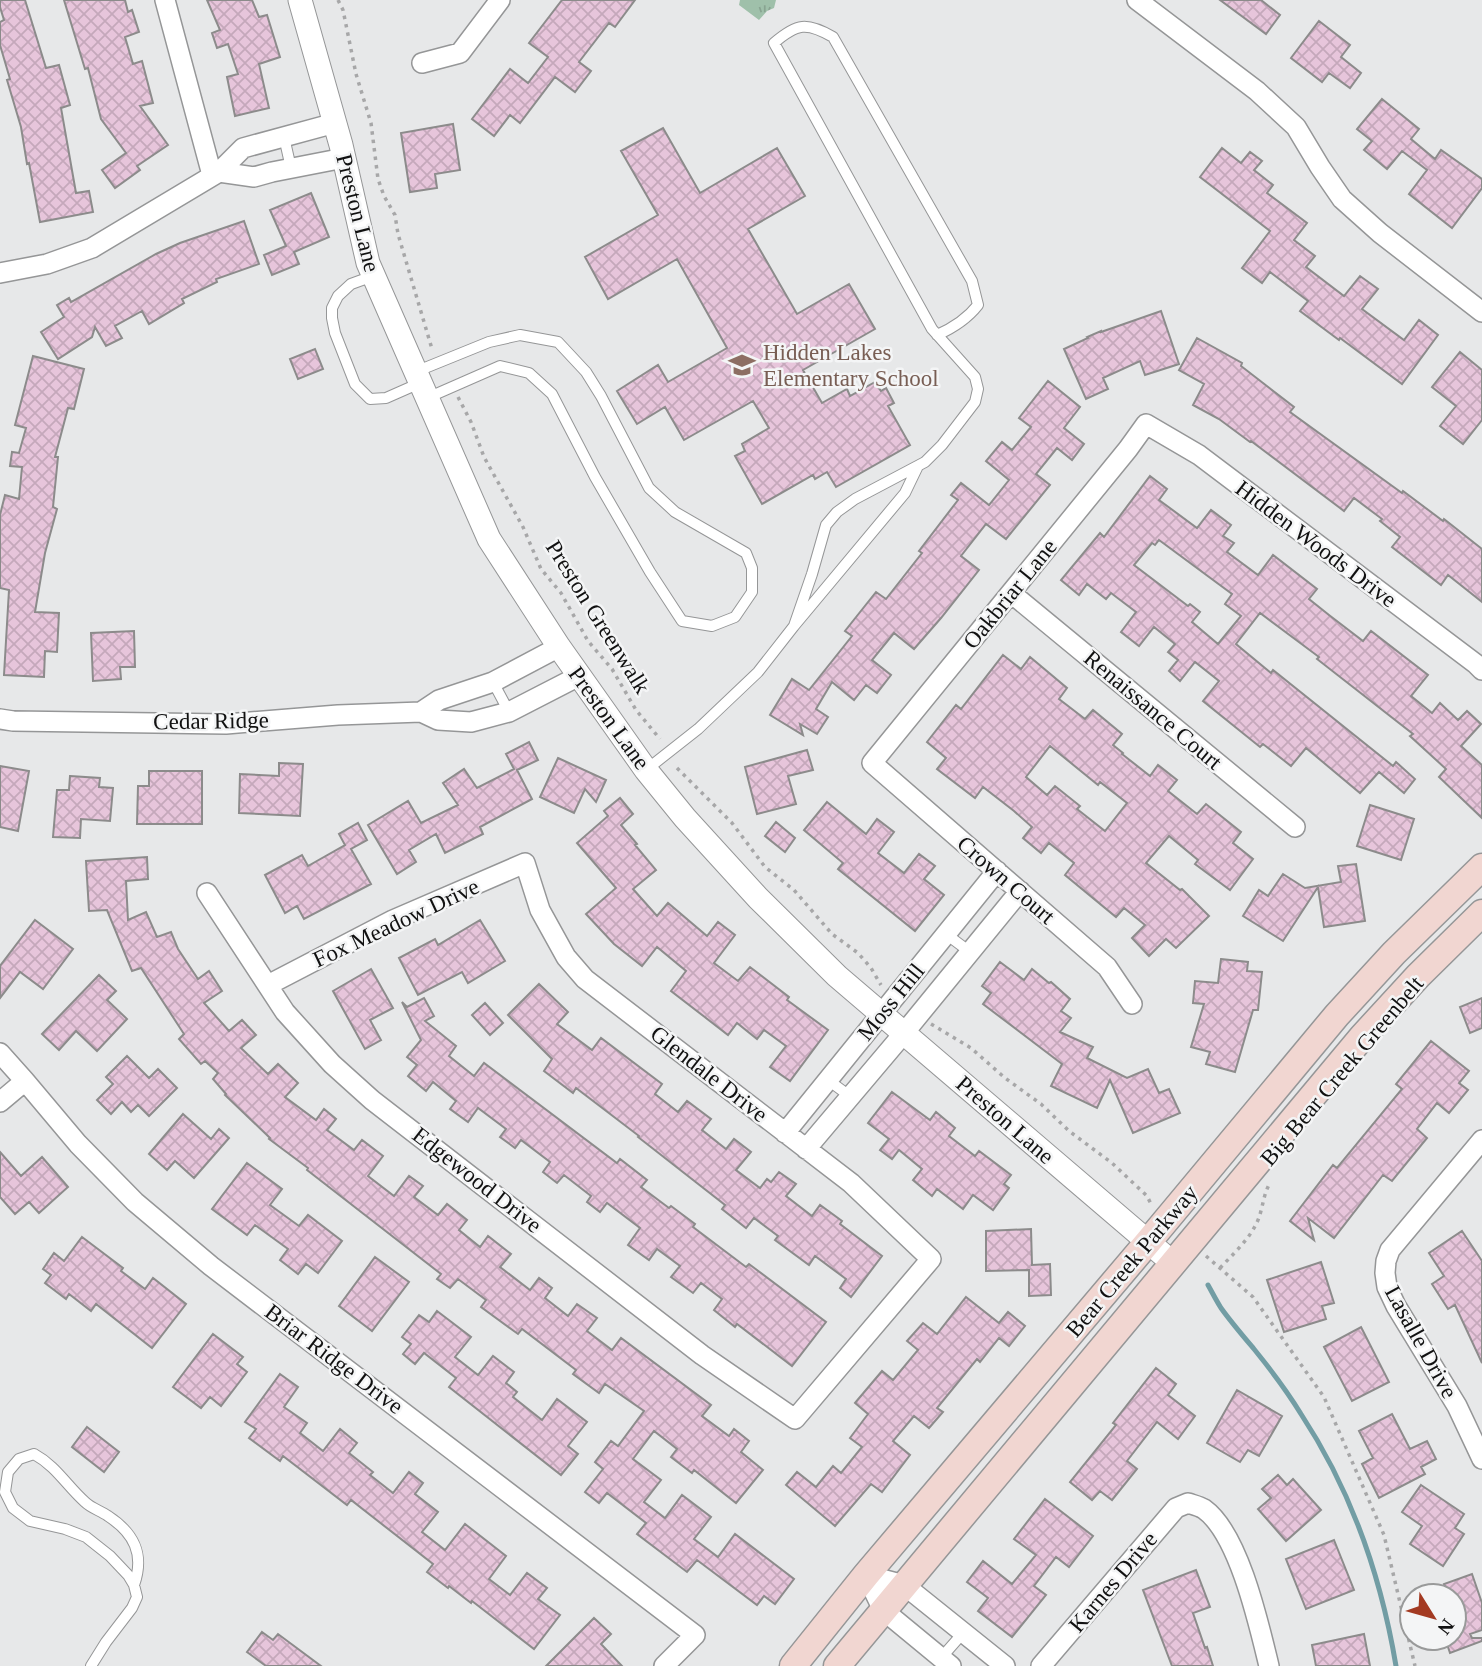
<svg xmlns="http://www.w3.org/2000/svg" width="1482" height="1666" viewBox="0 0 1482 1666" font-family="'Times New Roman',serif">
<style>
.grass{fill:url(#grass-tufts)}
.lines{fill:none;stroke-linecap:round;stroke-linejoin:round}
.stream{stroke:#729da4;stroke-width:5}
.building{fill:url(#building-cross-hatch);stroke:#8c8b8b;stroke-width:2;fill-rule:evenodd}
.service-casing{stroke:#959697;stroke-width:12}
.minor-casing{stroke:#959697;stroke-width:22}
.tertiary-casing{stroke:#959697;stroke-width:25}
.secondary-casing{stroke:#959697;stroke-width:29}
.path{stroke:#a7a7a8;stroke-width:3.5;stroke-dasharray:3.5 5;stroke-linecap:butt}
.service{stroke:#fff;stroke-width:10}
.minor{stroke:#fff;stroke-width:19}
.tertiary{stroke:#fff;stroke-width:23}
.secondary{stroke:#f1d6d1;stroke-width:26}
.labels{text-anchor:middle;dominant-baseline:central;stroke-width:5;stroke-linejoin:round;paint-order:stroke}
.street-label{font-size:23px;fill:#111;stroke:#f4f5f6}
.education-label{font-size:23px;fill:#785e54;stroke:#f4f5f6;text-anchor:start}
</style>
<defs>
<pattern id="grass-tufts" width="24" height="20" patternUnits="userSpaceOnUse" patternTransform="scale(1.75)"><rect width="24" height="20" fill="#9fc0aa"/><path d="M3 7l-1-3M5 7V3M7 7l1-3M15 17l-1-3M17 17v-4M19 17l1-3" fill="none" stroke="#88a491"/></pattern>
<pattern id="building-cross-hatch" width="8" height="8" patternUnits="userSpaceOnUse" patternTransform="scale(1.75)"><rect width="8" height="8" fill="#e7c5db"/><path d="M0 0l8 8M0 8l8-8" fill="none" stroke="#c5a8bb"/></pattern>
</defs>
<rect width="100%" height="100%" fill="#e7e8e9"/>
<path class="grass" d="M740,0h36l-2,8 -7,3 -8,9 -20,-15z"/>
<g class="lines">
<path class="stream" d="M1208,1285c4,7 8,15 13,23 10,14 22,28 33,41 17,21 33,42 47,65 50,76 80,162 95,252"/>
</g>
<path class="building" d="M0,0h25l21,68 13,-3 11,40 -9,3 15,85 13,-2 4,21 -53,10 -11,-59 -2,1 -6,-37 -14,-47 3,-1 -10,-34v-23l4,-2 -4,-13z
M64,0h61l3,12 4,-2 7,22 -14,5 8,27 9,-3 11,42 -13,3 28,39 -31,21 3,4 -25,18 -13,-18 24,-17 -25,-34 -13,-51 -3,1z
M207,0h45l7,17 8,-2 13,42 -21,7 10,44 -34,8 -8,-39 11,-3 -10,-30 -11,4 -5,-15 8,-3z
M562,0h73l-20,27 -6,-4 -30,39 12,9 -16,21 -20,-15 -35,46 -10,-8 -16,21 -22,-17 38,-50 18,14 20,-26 -19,-14z
M1220,0h41l19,15 -14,19z
M1319,21l31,24 -9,12 20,16 -11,15 -21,-15 -7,9 -31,-24z
M1382,99l37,30 -8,10 24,20 6,-9 41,29v9l-30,40 -43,-34 18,-24 -25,-19 -15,18 -23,-19 8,-9 -15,-12z
M453,124l7,46 -25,4 2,14 -27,4 -9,-59z
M663,128l37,65 77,-45 28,48 -57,33 49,85 52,-30 26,45 -72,41 19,33 25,-14 3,7 25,-14 6,9 5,-3 8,15 -6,3 22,39 -74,42 -9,-15 -12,7 -2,-4 -51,29 -27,-48 10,-5 -3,-7 27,-16 -16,-27 -69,39 -19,-33 -28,17 -20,-33 41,-26 10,17 59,-34 -50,-89 -69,40 -23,-42 73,-42 -37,-64z
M1222,148l19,15 9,-11 12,9 -8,9 19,15 -6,8 40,30 -13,17 21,16 -9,11 38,29 16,-20 18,13 -16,20 42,31 15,-20 19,15 -36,49 -62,-46 -1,2 -39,-29 8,-10 -38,-29 -8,11 -20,-15 28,-37 -70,-54z
M311,193l18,44 -35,15 5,12 -27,11 -8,-20 22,-9 -16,-36z
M244,221l15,43 -43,15 1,3 -35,17 2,4 -35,21 -7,-13 -27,15 7,12 -16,8 -11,-19 -3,10 -34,22 -17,-27 23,-15 -7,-12 12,-7 2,4 85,-48 24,-11z
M1161,311l18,53 -34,11 -5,-14 -37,17 5,11 -22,10 -22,-50 24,-11 -1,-1 14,-6v1z
M1197,338l45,25 -1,3 53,41 -4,5 112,81 1,-2 40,30 1,-2 38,30v53l-34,-27 -7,10 -49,-38 8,-10 -20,-16 2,-2 -28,-21 -10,13 -93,-70 -1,1 -31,-23 -26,-14 11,-21 -25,-14z
M315,349l8,20 -25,10 -8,-20z
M1460,352l22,18v50l-19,24 -23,-18 16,-20 -24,-19z
M33,356l51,13 -10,40 -6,-1 -13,49h3l-5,50 4,2 -12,44 -10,59 24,1 -2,39 -12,-1 -1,26 -40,-2 5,-85 -9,-2v-73l5,-20 14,4 3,-32 -12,-1 2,-14 7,1 7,-25 -11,-3z
M1048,381l32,26 -16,21 20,16 -12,16 -15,-12 -21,26 14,11 -44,54 -20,-15 -25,32 18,14 -38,48 -27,31 -20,-16 -22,27 19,15 -14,18 -11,-8 -12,15 -22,-18 -16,27 12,8 -11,17 -17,-10 3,11 -33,-20 22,-36 17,11 43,-54 -7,-5 31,-39 10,7 36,-46 -3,-2 39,-51 -7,-5 10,-12 28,22 20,-25 -23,-19 16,-19 10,8 19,-23 -12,-9z
M1150,476l17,13 -8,11 38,28 14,-18 20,15 -8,11 11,7 -7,9 31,23 15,-20 44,34 -8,10 20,16 34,26 8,-10 57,44 -17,21 21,17 8,-10 18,17 9,-9 14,13 -20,22 21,19v53l-43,-41 7,-8 -36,-33 3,-2 -96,-75 2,-2 -59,-44 -24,31 35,29 2,-3 120,96 3,-4 19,17 -11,14 -25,-21 -19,21 -54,-45 -15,18 -28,-22 -3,3 -57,-46 16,-20 -24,-19 -15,19 -11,-10 9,-11 -10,-8 7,-8 -21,-17 -15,19 -18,-14 15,-20 -25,-19 -5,6 -19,-15 -8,11 -18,-15 39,-47 4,4zM1159,540l73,54 -7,10 16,12 -23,28 -26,-22 8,-10 -10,-8 -2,2 -54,-41 18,-22 3,2z
M134,631l1,36h-15l1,12 -28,2 -2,-48z
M1003,655l18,14 9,-12 37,31 -8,11 26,20 8,-9 29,24 -9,11 10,8 -1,1 28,22 8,-11 19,15 -9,11 29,23 9,-10 35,28 -8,11 20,16 -23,31 -35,-26 3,-4 -29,-24 -23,27 34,27 2,-1 27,27 -33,32 -10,-9 -17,17 -17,-18 13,-13 -21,-17 -8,9 -51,-42 9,-12 -25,-20 -8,10 -18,-15 9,-11 -18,-16 -31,-24 -8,11 -38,-29 9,-11 -19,-16 29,-37 5,4zM1050,746l48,39 2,-3 27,21 -22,28 -28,-22 3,-3 -25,-20 -8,9 -21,-18z
M529,742l9,18 -21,10 15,29 -52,28 3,7 -38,19 -9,-19 -27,16 7,12 -19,12 -29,-49 40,-24 13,22 37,-18 -15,-22 21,-14 13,19 37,-19 -8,-15z
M807,750l6,20 -25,6 8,28 -39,10 -12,-47z
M558,758l48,22 -10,22 -11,-13 -11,24 -34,-16z
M279,763l24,1 -3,52 -61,-3 1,-39 39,2z
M0,766l29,5 -11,60 -18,-4z
M149,771h53v53h-65l1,-38h11z
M70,776l30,2 -1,9 14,1 -3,33 -29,-2 -1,19 -27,-1 4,-47h12z
M620,798l13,16 -12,11 16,19 -2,1 21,25 -23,19 24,27 11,-13 39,33 11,-14 17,13 -21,28 24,18 12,-14 39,30 -2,3 41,30 -38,51 -20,-14 16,-21 -22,-16 -7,9 -20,-16 -9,12 -57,-44 15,-20 -29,-24 -15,19 -28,-22 -28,-30 30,-26 -39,-45 31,-27 -4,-5z
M827,802l39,32 11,-15 17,13 -16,21 26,20 15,-19 16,12 -11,13 20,16 -29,36 -77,-62 5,-6 -39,-33z
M1370,805l44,14 -13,41 -44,-14z
M776,822l19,16 -10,14 -20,-16z
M358,823l9,17 -16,9 20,35 -67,35 -7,-13 -12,7 -20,-38 37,-20 6,11 37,-21 -6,-11z
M147,857l1,22 -22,2 2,39 18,-8 11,25 14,-5 7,17 20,30 11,-8 13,20 -18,12 25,28 13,-11 14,15 -15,13 27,26 10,-10 20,19 -13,14 31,23 8,-11 12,10 -9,11 27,20 8,-10 21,16 -15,20 26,20 15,-20 14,10 -9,11 24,18 9,-11 20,16 -8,10 21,17 8,-11 23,18 -11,13 30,23 9,-12 13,10 -7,10 23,18 9,-12 20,14 -10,13 25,19 9,-12 90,67 -9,11 27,20 5,-7 15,12 -8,11 22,18 -27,33 -42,-33 -2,3 -21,-16 6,-8 -23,-18 -21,28 28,21 -17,22 21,16 17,-23 29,22 -17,22 24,18 17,-23 59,45 -19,25 -11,-8 -7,9 -60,-45 -10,12 -50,-38 9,-11 -39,-30 -8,10 -14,-11 18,-23 -8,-7 16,-21 7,5 26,-35 -39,-27 -6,9 -26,-19 3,-4 -54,-41 -4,5 -37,-27 5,-7 -28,-21 -8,9 -13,-9 4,-5 -134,-104 1,-2 -39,-29 1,-1 -45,-43 1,-1 -13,-15 5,-6 -13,-12 -4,3 -22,-25 5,-5 -43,-66 -9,3 -25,-61 -18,1 -3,-50z
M1356,864l9,57 -41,6 -6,-40 -35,54 -40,-25 16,-26 9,6 15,-22 22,14 36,-6 -3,-16z
M35,920l38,29 -30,40 -23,-17 -20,26v-32z
M480,920l25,41 -37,22 -6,-11 -44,23 -19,-37 36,-19 3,6z
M1221,959l27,3 -1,9 15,1 -4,38h-5l-18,62 -29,-8 4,-12 -19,-5 13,-43 -11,-1 2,-22 23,2z
M1000,962l24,18 8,-11 17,14 2,-1 19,17 -9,12 10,7 -11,14 33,15 -6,11 40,20 21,-9 11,24 10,-4 11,24 -47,20 -23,-53 -13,28 -46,-22 11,-22 -79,-60 8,-11 -9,-7z
M371,969l22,39 -23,12 11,20 -16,9 -32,-58z
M99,975l17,16 -9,9 20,19 -30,32 -21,-20 -17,19 -17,-16z
M539,984l29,28 -11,12 35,26 9,-12 61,46 -7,10 23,18 9,-11 24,18 -9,11 24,19 8,-10 17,13 -15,18 24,18 7,-9 4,3 8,-10 17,12 -10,12 26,20 8,-11 22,16 -2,3 42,32 -31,41 -11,-9 6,-9 -31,-23 -6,9 -34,-25 3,-4 -24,-18 -8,10 -24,-19 3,-4 -87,-68 1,-1 -63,-48 -3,5 -29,-22 8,-12 -44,-44z
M424,998l10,18 -9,5 31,25 -7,10 25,20 10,-13 133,100 3,-4 27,21 -6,7 28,21 2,-2 24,18 -2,3 53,40 3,-3 77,58 -34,44 -55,-42 -2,3 -21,-17 8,-11 -21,-16 -8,10 -22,-16 9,-11 -23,-17 -8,11 -21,-15 12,-17 -33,-25 -7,9 -13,-10 4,-6 -27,-21 -7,8 -14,-11 7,-10 -29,-22 -6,8 -15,-11 6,-8 -28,-21 -10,14 -18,-13 6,-8 -23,-19 -7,9 -18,-15 9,-11 -10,-8 14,-17 -19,-38 5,5z
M1482,998v30l-12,5 -10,-26z
M485,1003l18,20 -13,12 -18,-20z
M1431,1041l38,30 -10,12 9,7 -19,23 -12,-10 -20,26 10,9 -35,43 -9,-6 -49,63 -26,-20 6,22 -24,-19 43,-56 4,3 65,-79 -6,-5z
M127,1056l22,22 9,-9 19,19 -28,28 -11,-11 -7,7 -9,-10 -11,12 -14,-14 16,-16 -7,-7z
M892,1092l38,28 6,-8 19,16 -6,8 26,20 4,-5 32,24 -7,9 5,4 -16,22 -20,-15 -10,14 -26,-20 -5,7 -19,-16 9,-11 -23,-19 -7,9 -12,-9 9,-11 -21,-16z
M183,1114l28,25 8,-10 10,9 -35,40 -19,-17 -8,9 -18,-16z
M0,1152l21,24 21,-19 26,30 -29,26 -10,-11 -14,12 -15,-17z
M247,1163l35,26 -12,16 29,21 9,-11 34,26 -24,32 -12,-9 -8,10 -18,-14 8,-11 -33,-24 -8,10 -35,-26z
M1031,1229l1,36 18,-1 1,31 -22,1v-26l-43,1v-40z
M1462,1231l20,30v102l-27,-58 -7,4 -16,-25 12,-8 -15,-23z
M82,1237l41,31 -2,3 24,18 8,-11 33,26 -34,44 -56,-44 -5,7 -22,-17 -3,5 -21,-16 6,-8 -8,-6 11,-16 10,8z
M375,1257l34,25 -37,49 -33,-25z
M1321,1262l13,41 -12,3 4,13 -42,13 -17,-52z
M966,1297l33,26 9,-11 17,14 -16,20 -10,-8 -19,24 -3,-3 -40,49 6,4 -14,16 -15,-12 -21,25 17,14 -28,37 -11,-8 -36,42 -49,-41 11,-13 19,15 17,-21 8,7 21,-26 -12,-9 18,-24 -13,-11 27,-32 11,9 25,-30 -11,-9 16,-18 14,11z
M437,1311l34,26 -16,20 23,18 15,-19 21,16 -8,11 11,9 -4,5 29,23 15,-21 30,23 -19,24 10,8 -17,21 -112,-88 7,-9 -32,-25 -9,11 -12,-10 8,-10 -9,-7 17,-22 10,7z
M1361,1327l28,55 -37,19 -28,-54z
M213,1334l30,23 -6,7 10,8 -26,34 -11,-9 -9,11 -28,-21z
M1156,1368l20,16 -8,11 27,21 -17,23 -21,-17 -30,39 10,8 -25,31 -12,-9 -8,9 -22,-18 46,-57 -3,-2z
M280,1374l18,13 -14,20 23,16 -7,10 23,18 17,-22 17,14 -8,10 24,19 -3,3 23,18 16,-21 14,11 -8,11 23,18 -16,20 23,18 20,-26 41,32 -17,23 21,16 17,-22 20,15 -9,11 22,16 -26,34 -62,-48 -1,2 -22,-17 -1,2 -21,-16 6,-8 -82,-64 -4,5 -64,-49 -3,5 -31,-23 7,-9 -11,-7z
M1237,1390l45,26 -23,40 -11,-6 -8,12 -33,-19z
M1392,1414l18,35 17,-8 9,18 -15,8 4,7 -46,24 -17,-34 11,-6 -14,-27z
M87,1427l32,25 -15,20 -32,-25z
M1278,1475l9,10 6,-6 28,31 -35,31 -28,-32 13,-11 -9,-9z
M1421,1485l43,29 -9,14 9,6 -21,32 -33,-22 12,-18 -20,-14z
M1045,1499l48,37 -24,31 -13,-10 -22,29 12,9 -34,42 -34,-26 10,-13 -21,-16 16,-21 29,23 24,-29 -22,-16z
M1334,1540l20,50 -48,19 -20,-50z
M1196,1570l14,37 -17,6 12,35 2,-1 6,19h-41l-29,-76z
M1472,1574l10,29v27l-12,4 2,4h10v3l-32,12 -5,-15h9v-42h-5l-5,-12z
M594,1618l17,16 -10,10 21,22h-76z
M262,1632l11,8 5,-6 43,32h-55l-19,-14z
M1364,1634l6,32h-54l-4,-21z"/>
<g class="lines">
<g class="service-casing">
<path id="service" d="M284,137l7,31
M373,276l-22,8 -13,12 -6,12v10l3,15 20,51 15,15 16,-1 34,-15
M415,372l74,-30 31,-7 38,7 28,30 15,24 48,92 26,24 71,41 6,15v24l-17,25 -23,9 -30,-5 -32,-49 -55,-95 -43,-83 -23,-21 -29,-7 -73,32
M794,626l18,-52 14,-49 11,-13 18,-13 70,-37 17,-17 33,-43 3,-13 -3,-12 -43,-48 -158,-286c23,-20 33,-21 59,-6l139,244 6,24c-11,14 -25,23 -41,30
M493,682l16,30
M646,770l52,-41 60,-57 36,-46 111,-133 13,-27
M946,934l24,18
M828,1080l23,17
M941,1658l22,-25
M91,1666l15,-24 26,-34 5,-11 -3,-12 -6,-10 -18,-19 -24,-19 -21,-8 -35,-8 -17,-13 -8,-16 3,-20 11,-13 15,-5c22,12 33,32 51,48 6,6 16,9 23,14 26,17 37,38 26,69"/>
</g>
<g class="minor-casing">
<path id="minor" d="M165,0l47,175
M1137,0l120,91 39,36 24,40 22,32 38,34 102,79
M422,63l38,-10 40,-53
M219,172l35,5 18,-5 72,-14
M0,273l47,-9 45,-16 127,-76 24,-24 92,-25
M1011,593l284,234
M421,712l18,-12 54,-18 66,-35
M0,719l13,2 213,3 112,-9 83,-3 17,8 33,2 38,-10 70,-36
M207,893l78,119 47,52 40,36 330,255 93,64 136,-160 -80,-76 -266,-204 -19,-22 -26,-47 -15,-47 -132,57 -125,65
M1132,1004l-25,-37 -235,-204 256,-314 18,-25 53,31 277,209 6,6
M0,1053l25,28 53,63 57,58 76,64 484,369 -31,31
M0,1102l25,-21
M785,1133l212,-262
M1482,1140l-92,110 -4,11 -1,12 2,14 9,19 61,100 25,53
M806,1149l98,-116 116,-142
M866,1575l38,10 101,81
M866,1575l17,35 68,56
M1041,1666l135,-158 12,-5c6,2 11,3 16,6 35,25 55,116 65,157"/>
</g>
<g class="tertiary-casing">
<path id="tertiary" d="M300,0l41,145 27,118 121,276 70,108 87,123 39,48 73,80 79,78 337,288"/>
</g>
<g class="secondary-casing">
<path id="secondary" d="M793,1666l73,-91 282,-333 189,-227 57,-62 88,-86
M837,1666l525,-629 56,-61 64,-63"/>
</g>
<path class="path" d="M338,0l5,10 13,64 15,49 7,56 6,17 11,19 3,19 34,115
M458,397l13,25 13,35 39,70 18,42 20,24 27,48 24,28 24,41 24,29
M677,768l55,55 33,44 29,23 38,44 26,19 13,15 10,17
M931,1024l40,24 34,30 36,26 28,27 43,32 35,33 4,8
M1206,1256l47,41 71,100 60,138 31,131
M1220,1268c14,-15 30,-29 38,-48 5,-12 5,-25 12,-37"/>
<use href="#service" class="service"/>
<use href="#minor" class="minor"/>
<use href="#tertiary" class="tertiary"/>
<use href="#secondary" class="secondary"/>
</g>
<defs>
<g id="school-bare" transform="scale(2.1)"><path d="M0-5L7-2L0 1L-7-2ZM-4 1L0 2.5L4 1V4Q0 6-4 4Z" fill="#8d6e63" stroke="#f4f5f6" stroke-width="2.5" paint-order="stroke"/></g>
</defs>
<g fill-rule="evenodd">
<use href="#school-bare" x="742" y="365"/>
</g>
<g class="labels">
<g class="street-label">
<text transform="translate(358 213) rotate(76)">Preston Lane</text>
<text transform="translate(1316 544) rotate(37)">Hidden Woods Drive</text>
<text transform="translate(1010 594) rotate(-51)">Oakbriar Lane</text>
<text transform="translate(598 617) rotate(58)">Preston Greenwalk</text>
<text transform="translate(1153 710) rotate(40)">Renaissance Court</text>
<text transform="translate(609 718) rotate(54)">Preston Lane</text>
<text transform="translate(211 721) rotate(-1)">Cedar Ridge</text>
<text transform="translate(1006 880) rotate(41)">Crown Court</text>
<text transform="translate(396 923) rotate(-25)">Fox Meadow Drive</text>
<text transform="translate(891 1002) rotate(-51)">Moss Hill</text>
<text transform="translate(1342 1071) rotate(-50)">Big Bear Creek Greenbelt</text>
<text transform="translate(709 1074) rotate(38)">Glendale Drive</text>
<text transform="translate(1005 1120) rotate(41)">Preston Lane</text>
<text transform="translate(477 1180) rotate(38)">Edgewood Drive</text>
<text transform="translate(1132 1261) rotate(-50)">Bear Creek Parkway</text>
<text transform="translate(1421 1342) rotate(61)">Lasalle Drive</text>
<text transform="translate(334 1359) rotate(37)">Briar Ridge Drive</text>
<text transform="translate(1113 1582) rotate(-50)">Karnes Drive</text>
</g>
<g class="education-label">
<text x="763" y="352">Hidden Lakes<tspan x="763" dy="26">Elementary School</tspan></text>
</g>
</g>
<g transform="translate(1433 1617) rotate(127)"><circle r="33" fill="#f4f5f6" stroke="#999a9a" stroke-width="2"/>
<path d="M0-5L12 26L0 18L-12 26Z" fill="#a33a22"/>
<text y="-10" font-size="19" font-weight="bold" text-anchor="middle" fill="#111111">N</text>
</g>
</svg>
